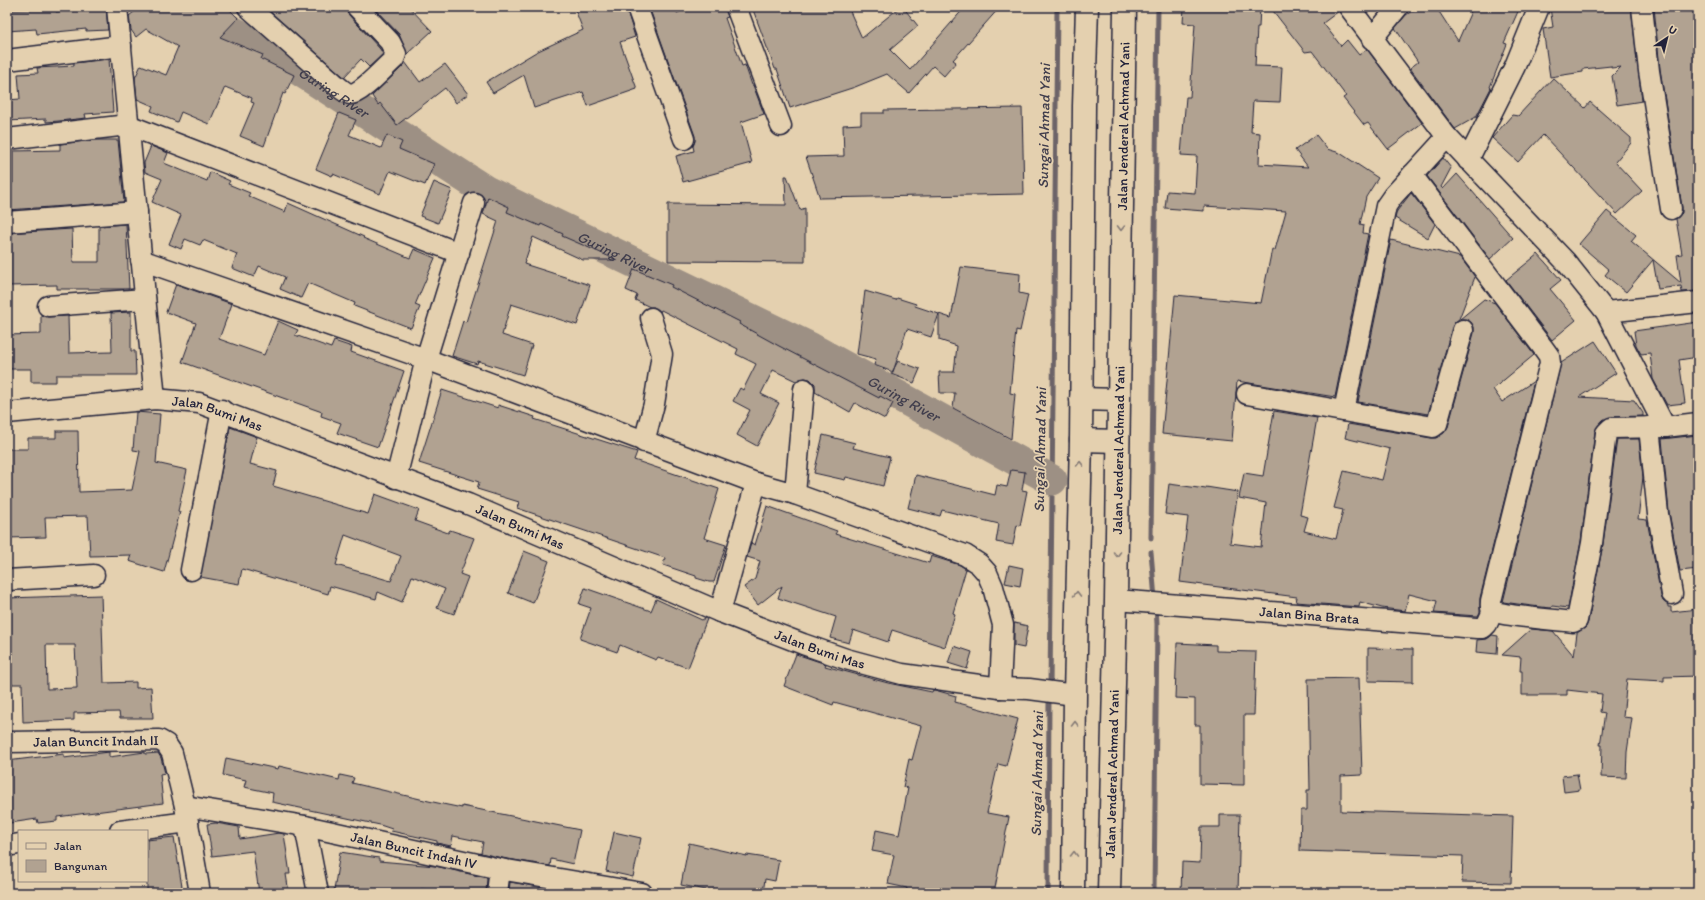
<svg xmlns="http://www.w3.org/2000/svg" width="1705" height="900" viewBox="0 0 1705 900" font-family="Itim,sans-serif">
<style>
.lines{fill:none;stroke-linecap:round;stroke-linejoin:round}
.stream{stroke:#6c6467;stroke-width:5}
.river{stroke:#9d9084;stroke-width:31}
.building{fill:#b1a291;stroke:#22223b;fill-rule:evenodd}
.minor-casing{stroke:#22223b;stroke-width:23}
.highway-casing{stroke:#22223b;stroke-width:25}
.minor{stroke:#e4d0af;stroke-width:20}
.highway{stroke:#e4d0af;stroke-width:22}
.oneway{stroke:#837975}
.labels{text-anchor:middle;dominant-baseline:central;stroke-width:3.5;stroke-linejoin:round;paint-order:stroke}
.street-label{font-size:14px;fill:#22223b;stroke:#e4d0af}
.water-label{font-size:15px;font-style:italic;fill:#413e4d;stroke:#e4d0af}
</style>
<rect width="100%" height="100%" fill="#e4d0af"/>
<filter id="ink" filterUnits="userSpaceOnUse"><feTurbulence type="fractalNoise" baseFrequency=".025" numOctaves="2"/><feDisplacementMap in="SourceGraphic" scale="8" xChannelSelector="R" yChannelSelector="G"/><feConvolveMatrix kernelMatrix="1 2 1 2 8 2 1 2 1" color-interpolation-filters="sRGB"/></filter>
<g filter="url(#ink)">
<g class="lines">
<path class="stream" d="M1151,538l7,-531
M1151,552l4,47
M1050,688l7,-681
M1048,893l1,-197
M1154,893l3,-269 -1,-17"/>
<path class="river" id="s1" d="M189,7l88,49 209,135 325,157 241,132"/>
</g>
<path class="building" d="M85,7h21l2,23 -22,1v-2l-49,5 -1,-5 -29,2v-21l49,-1v3l29,-2z
M140,7h87l11,11 -18,19 43,18 -2,4 33,16 -9,19 -2,-1 -19,53 -24,-10 14,-33 -3,-1 1,-4 -27,-11 -16,37 -28,-12 -4,10 -26,-11 2,-5 -16,-7 -2,-21 6,-13 25,10 12,-28 -32,-18 -10,8 -5,-7 -2,-14z
M265,7h81l3,8 31,34 3,5 -14,13 -8,-8 -17,18z
M373,7h36l23,24 -25,23 -8,-20z
M574,7h52l9,30 -15,5 17,47 -49,17 -5,-14 -49,16 -10,-33 -31,18 -7,-11 50,-30 47,-22z
M649,7h26l2,6 14,-6h34l3,10 -3,1 17,48 3,-1 7,20h1l11,29 -23,8 11,41 -69,19 -7,-26 18,-5 -1,-5 2,-5v-5z
M752,7h96l14,31 38,-31h3l15,19 -28,24 20,20 55,-63h35l-47,53 3,2 -12,14 -11,-10 -24,27 -22,-19 -32,13 -65,21 -13,-39h-2z
M1184,7h76l-1,20h-2l-2,39 27,1 -2,35 -27,-1 -2,31 9,1 -1,31 49,3 -13,-17 21,-15 11,14 13,4 38,25 -12,19 -6,27 4,1 -1,8 5,1 -33,163 -98,-16 -5,60 -70,-7 13,-139 86,8 11,-54 3,1 11,-39 -82,-5v5l-39,-3 2,-17 28,2 2,-37 -16,-1 5,-58h4l5,-73 -12,-1z
M1270,7h68l1,4 -16,12 18,23 6,-6 12,15 8,-6 55,74 -34,26 -20,-26 -4,2 -21,-27 3,-2 -34,-45 -7,1z
M1418,7h18l22,34 15,-34h47l-16,36 3,1 -17,43 1,1 -15,29 -21,12 -45,-61 8,-6 -23,-34 11,-13z
M1559,7h72l11,94 -25,4 -5,-29 9,-9 -10,1v-2l-28,3v3l-33,5 -7,-48 10,-2 -3,-19z
M1654,7h44v199h-3l3,18v67l-16,1 -1,-6 -23,3 -5,-29 -27,32 -21,-17 4,-5 -30,-26 28,-33 29,24 -5,6 50,42 -4,-28 5,-1 -6,-35 6,-6v-6l-22,-138z
M109,59l4,53 -28,2 1,4 -27,3 -13,1v-3l-39,2v-21l13,-1 -2,-25 20,-1 -1,-5 37,-2v-3z
M405,62l15,20 25,-18 23,30 -12,9 -11,-15 -48,37 -17,-22 -2,2 -6,-9 30,-29z
M1553,78l32,30 5,-6 41,36v5l-16,19 27,29 -25,23 -74,-79 -25,27 -26,-24 20,-23 6,1z
M1022,108l2,86 -204,4 -14,-41 38,-1 -1,-31 18,-1v-11h23v-3z
M339,113l17,7 -7,15 32,13 6,-13 15,7 -3,7 35,15 -9,21 -35,-14 -10,23 -47,-20 -1,2 -16,-7z
M94,140h24l6,62 -117,8v-26l6,-1v-32l47,-1v-6z
M151,146l17,7 -4,10 43,18 3,-9 20,9 -2,3 22,9 -2,3 37,16 3,-9 76,34 -1,1 47,20 4,-9 21,9 -20,47 5,2 -9,21 -57,-22 1,-3 -47,-20 -7,15 -21,-9 5,-12 -26,-11 -5,11 -22,-9 5,-14 -34,-14 -3,5 -15,-6 -4,10 -12,-5 12,-29 -29,-13 10,-23 -17,-7 -1,-9z
M1443,158l8,10 -10,19 2,2 14,-15 56,64 -23,21 -63,-83z
M785,176h2l13,34 5,-2v54l-137,-1v-57l118,1z
M434,182l18,8 -14,33 -18,-7z
M1411,193l24,31 -7,14 -33,-20 2,-7z
M488,197l21,10 -2,5 33,14 1,-2 22,10 -1,2 55,24h-34l-50,-23 -9,27 66,21 -13,40 -66,-21 -9,31 30,10 -9,30 -45,-14 -1,3 -25,-8 11,-35 3,1 32,-101 -15,-7z
M126,224l3,65h-72v-4l-50,1v-53l65,-4 1,33h26v-36z
M1391,240l69,17 15,20 -16,42 -4,3 -3,5 -24,87 -70,-12z
M1538,254l23,26 -11,9 26,31 -24,20 -46,-60z
M961,267l59,7 -1,19 9,2 -8,36 -4,-1 -6,63 5,1 -4,45 -58,-31 2,-15h-15l-1,-21h15l3,-26 -18,-6v-26l12,4z
M634,269l38,16 -1,2 69,35 -1,2 40,22 100,52 1,-2 13,7 -8,16 -30,-16 -5,9 -35,-20v-8l-5,-5 -5,-1 -9,3 -23,-11 -12,24 18,9 -22,43 -20,-11 13,-25 -17,-9 7,-13 3,2 13,-26 -20,-10 2,-5 -77,-39 -1,2 -6,-5h-4l-15,-7 2,-5 -11,-5z
M176,284l56,20 -13,35 45,16 14,-34 20,9 -3,5 36,13 3,-7 18,6 -1,5 53,19 -26,76 -41,-14 4,-10 -20,-7 1,-4 -140,-50 14,-39 -30,-11z
M865,291l31,9 1,-2 19,6 -1,2 24,8 -8,23 -24,-8 -14,43 -19,-7 2,-6 -19,-5z
M1484,299l11,4 39,52 -41,34 9,13 32,-21 -54,217v14l-2,4 -44,-3 3,-12 -28,-7 -4,17 -23,-3 -22,-6 -1,5 -63,-5 1,-5 -117,-15 8,-65 -23,-3 4,-30 37,5v-2l32,5 -8,51 31,4 5,-44 -27,-5 5,-25 19,3 11,-65 43,7 -17,97 8,2 -4,14 32,8 7,-29 -9,-2 10,-37 38,9 8,-31 -45,-11 3,-14 83,14h5l8,-5 4,-6 26,-94v-6l-3,-5 -5,-3h-6z
M131,312v39h4l1,24h-80v7h-25v-13h-24v-34l34,-1v-19l7,2 20,-1 1,37 43,-1 -1,-39z
M1698,322v35l-19,3 6,43 -18,2 -14,-26 -3,-26 -9,1 -5,-9 -2,-14z
M1595,341l21,32 -37,24 55,3 9,13v3l-33,1 -7,3 -8,11 -14,110 -13,67 -16,-2 -1,2 -19,-2 -29,-4 58,-239z
M898,361l22,8 -6,14 -23,-9z
M442,390l56,18v-3l37,12 -1,2 103,33 -3,8 85,29 -15,49 22,7 -12,37h-5l-13,-4v-2l-33,-11 2,-7 -148,-50 2,-6 -42,-13 2,-7 -60,-19z
M136,412l24,2 -4,49 31,7 -9,41 2,1 -16,60 -35,-11 2,-6 -41,1 -2,-40 -43,1 1,20 -39,1v-89h21v-11h28v-7h22l1,61 53,-2 8,-39 -7,-1z
M230,427l27,10 -7,27 27,7 -4,15 95,28 7,-20 44,16 -4,11 33,12 2,-3 24,8 -14,36 8,3 -14,37 -17,-6 8,-19 -33,-13 -10,26 -24,-10 -2,7 -46,-13 -2,8 -86,-25 -3,15 -39,-7zM345,535l56,21 -10,25 -55,-16z
M823,435l32,8 -2,5 37,9 -7,29 -37,-9 -1,3 -31,-7z
M1698,435v134l-18,2 -11,-59 -7,-73z
M1617,439h22l4,38 -5,42 9,1 14,76 2,5 5,4v2h3v5l27,-3v67l-34,1v4l-37,-2 -4,38 9,1 -5,34 -1,26 -25,-1 1,-32h-2l5,-32 -5,-1 2,-18 -35,-4v5h-45v-24h-2l1,-14 -19,-2 29,-26 22,2 21,25 3,-23 9,-6 2,-5 15,-78z
M1011,470l14,2 -3,18 5,1 -7,35 -3,-1 -4,20 -17,-3 3,-18 -57,-14 -2,6 -32,-8 8,-33 79,20 2,-10 10,2z
M767,506l70,25 -2,3 94,29 2,-7 29,9 6,4 -13,44 2,1 -10,33 -53,-17 -4,12 -35,-12 -4,13 -19,-5 6,-21 -58,-19 4,-12 -24,19 -14,-18 11,-8 5,-18 -13,-4 4,-14 4,2z
M524,551l25,10 -16,42 -25,-10z
M1009,565l14,3 -3,18 -15,-3z
M585,588l66,23 5,-12 46,21 3,-2 2,1 -19,49 -30,-11 -2,3 -36,-15 -3,7 -37,-13 11,-31 -12,-4z
M101,595l3,88 32,-1v6l15,-1 2,31h-33l-1,-6 -45,1v7l-51,2 -1,-38h-15v-86zM46,645h29l2,43 -30,1z
M1014,623l14,3 -4,22 -10,-2z
M1492,635l6,1 -1,18 -21,-2 1,-12 10,-1z
M1177,643l39,2v6l40,1 -2,63h-10v70l-44,-1v-59h-5v-26l-20,-1z
M954,646l18,6 -5,17 -19,-6z
M1368,648l45,1v33l-45,-1z
M796,654l30,10 -1,2 63,17 44,9 1,-2h2l21,6 -1,6 63,17 -12,47 -8,-2 -11,49 22,4 -15,76h-88l1,-5 -19,-4 6,-29 -22,-4 4,-21 23,5 9,-47 -5,-1 6,-28 3,1 9,-34 -87,-24 -1,3 -49,-19z
M1359,678l3,97 -21,1v35l172,5 -2,67 -49,-1 1,-26 -163,-5 1,-41h6v-20h3l-2,-111z
M109,752v5l36,-5v2l13,-1 3,5 4,15 -5,1 3,29 -106,14v4l-19,2 -1,-4 -27,4 -3,-22v-40l57,-7v4z
M226,758l52,11 1,-3 60,14 1,-5 14,3 -2,5 81,19 29,6v-2l118,24 -7,34 -22,-5 -1,7 -48,-8 -21,-5 2,-11 -30,-6 -2,10 -14,-3v-2l-46,-10 1,-2 -12,-4 -108,-23 1,-9 -29,-6 2,-7 -23,-5z
M1577,774l3,16 -16,2 -2,-16z
M1220,815h20l-2,78h-57l1,-31 18,1 1,-36h19z
M216,823l23,4 1,12 39,-6 5,1 6,40h-4l3,19h-30l-6,-42 -41,5 -5,-32z
M614,832l27,6 -8,39 -27,-6z
M174,837l9,56h-36v-53z
M689,843l58,13v-1l32,5 -4,21 -10,-2 -2,14h-58l1,-3 -25,-5z
M340,852l39,6v3l56,5 52,12 -1,15h-23l-42,-4v4h-73l-14,-2z
M510,882l36,6v5h-37z"/>
<g class="lines">
<g class="minor-casing">
<g id="minor">
<path d="M117,7l38,392"/>
<path d="M248,7l86,76c5,4 11,10 16,11 9,2 36,-28 44,-35l2,-5 -6,-12 -33,-35"/>
<path d="M637,7l47,132"/>
<path d="M736,7l45,119"/>
<path d="M1349,7l98,130 119,125 40,50 59,115"/>
<path d="M1642,7l7,64 22,138"/>
<path d="M1372,39l26,-32"/>
<path d="M7,60l114,-14"/>
<path d="M7,139l121,-14 331,128"/>
<path d="M1468,160l47,-94 24,-59"/>
<path d="M1412,175l132,174 5,7 1,7 -59,238c0,3 -1,7 1,9 5,6 70,10 81,12l4,-2 15,-77 14,-110 5,-5 54,-1 33,-4"/>
<path d="M7,222l130,-10"/>
<path d="M141,260l285,99 330,124 39,11 170,61 14,9 8,9 6,14 10,38 -3,63"/>
<path d="M48,306l97,-7"/>
<path d="M1606,312l92,-10"/>
<path d="M1247,394l186,33 4,-3 26,-94"/>
<path d="M1344,411l42,-205 7,-10 54,-59"/>
<path id="s2" d="M7,413l148,-14 44,4 269,101 252,108 83,32 43,15 56,15 98,14 29,1 46,6"/>
<path d="M1649,427l9,87 14,80"/>
<path d="M644,442l10,-38 8,-50 -11,-36"/>
<path d="M396,478l30,-119 48,-156"/>
<path d="M795,494l9,-105"/>
<path d="M191,570l31,-160"/>
<path d="M7,580l87,-5"/>
<path id="s3" d="M1116,600l361,28h6l4,-4 6,-13"/>
<path d="M720,612l36,-129"/>
<path id="s4" d="M7,742l152,-2 7,4 6,9 13,53 15,87"/>
<path id="s5" d="M185,806l120,20 195,43 142,24"/>
<path d="M305,826l13,67"/>
<path d="M120,831l68,-9"/>
<path d="M7,846l12,-2"/>
<path d="M497,893l3,-24"/>
</g>
</g>
<g class="highway-casing">
<g id="highway">
<path d="M1081,399l37,1"/>
<path d="M1081,440l37,1"/>
<path d="M1073,893l2,-198 6,-255 3,-334 3,-99"/>
<path id="s6" d="M1109,893l7,-293 9,-593"/>
</g>
</g>
<use href="#minor" class="minor"/>
<use href="#highway" class="highway"/>
</g>
<defs><path id="oneway-chevron" d="M-2-3.5L2.5 0L-2 3.5" fill="none" stroke-width="1.6" stroke-linecap="round" stroke-linejoin="round"/></defs>
<g class="oneway">
<use href="#oneway-chevron" transform="translate(1121 228) rotate(91)"/>
<use href="#oneway-chevron" transform="translate(1080 464) rotate(-89)"/>
<use href="#oneway-chevron" transform="translate(1117 554) rotate(90)"/>
<use href="#oneway-chevron" transform="translate(1077 594) rotate(-89)"/>
<use href="#oneway-chevron" transform="translate(1075 724) rotate(-90)"/>
<use href="#oneway-chevron" transform="translate(1074 854) rotate(-89)"/>
</g>
</g>
<g class="labels">
<g class="street-label">
<text stroke="none"><textPath href="#s6" startOffset="767">Jalan Jenderal Achmad Yani</textPath></text>
<text stroke="none"><textPath href="#s2" startOffset="213">Jalan Bumi Mas</textPath></text>
<text stroke="none"><textPath href="#s6" startOffset="443">Jalan Jenderal Achmad Yani</textPath></text>
<text stroke="none"><textPath href="#s2" startOffset="537">Jalan Bumi Mas</textPath></text>
<text stroke="none"><textPath href="#s3" startOffset="194">Jalan Bina Brata</textPath></text>
<text stroke="none"><textPath href="#s2" startOffset="861">Jalan Bumi Mas</textPath></text>
<text stroke="none"><textPath href="#s4" startOffset="89">Jalan Buncit Indah II</textPath></text>
<text stroke="none"><textPath href="#s6" startOffset="119">Jalan Jenderal Achmad Yani</textPath></text>
<text stroke="none"><textPath href="#s5" startOffset="233">Jalan Buncit Indah IV</textPath></text>
</g>
<g class="water-label">
<text stroke="none"><textPath href="#s1" startOffset="168">Guring River</textPath></text>
<text transform="translate(1044 126) rotate(-89)">Sungai Ahmad Yani</text>
<text stroke="none"><textPath href="#s1" startOffset="492">Guring River</textPath></text>
<text stroke="none"><textPath href="#s1" startOffset="816">Guring River</textPath></text>
<text transform="translate(1040 450) rotate(-89)">Sungai Ahmad Yani</text>
<text transform="translate(1037 774) rotate(-89)">Sungai Ahmad Yani</text>
</g>
</g>
<rect width="1705" height="900" fill="none" stroke="#e4d0af" stroke-width="24"/>
<rect x="12" y="12" width="1681" height="876" fill="none" stroke="#22223b" stroke-width="1.5" filter="url(#ink)"/>
<rect x="18" y="830" width="130" height="52" fill="#e4d0af" stroke="#968a81"/>
<rect x="26" y="843" width="20" height="6" fill="#e4d0af" stroke="#968a81"/>
<text x="54" y="850" font-size="12" fill="#22223b">Jalan</text>
<rect x="26" y="860" width="20" height="12" fill="#b1a291" stroke="#968a81"/>
<text x="54" y="870" font-size="12" fill="#22223b">Bangunan</text>
<g transform="translate(1667 38) rotate(35)" stroke="#e4d0af" stroke-width="3" paint-order="stroke">
<path d="M0-3L7 15L0 10L-7 15Z" fill="#22223b"/>
<text y="-6" font-size="11" font-weight="bold" text-anchor="middle" fill="#22223b">U</text>
</g>
</svg>
